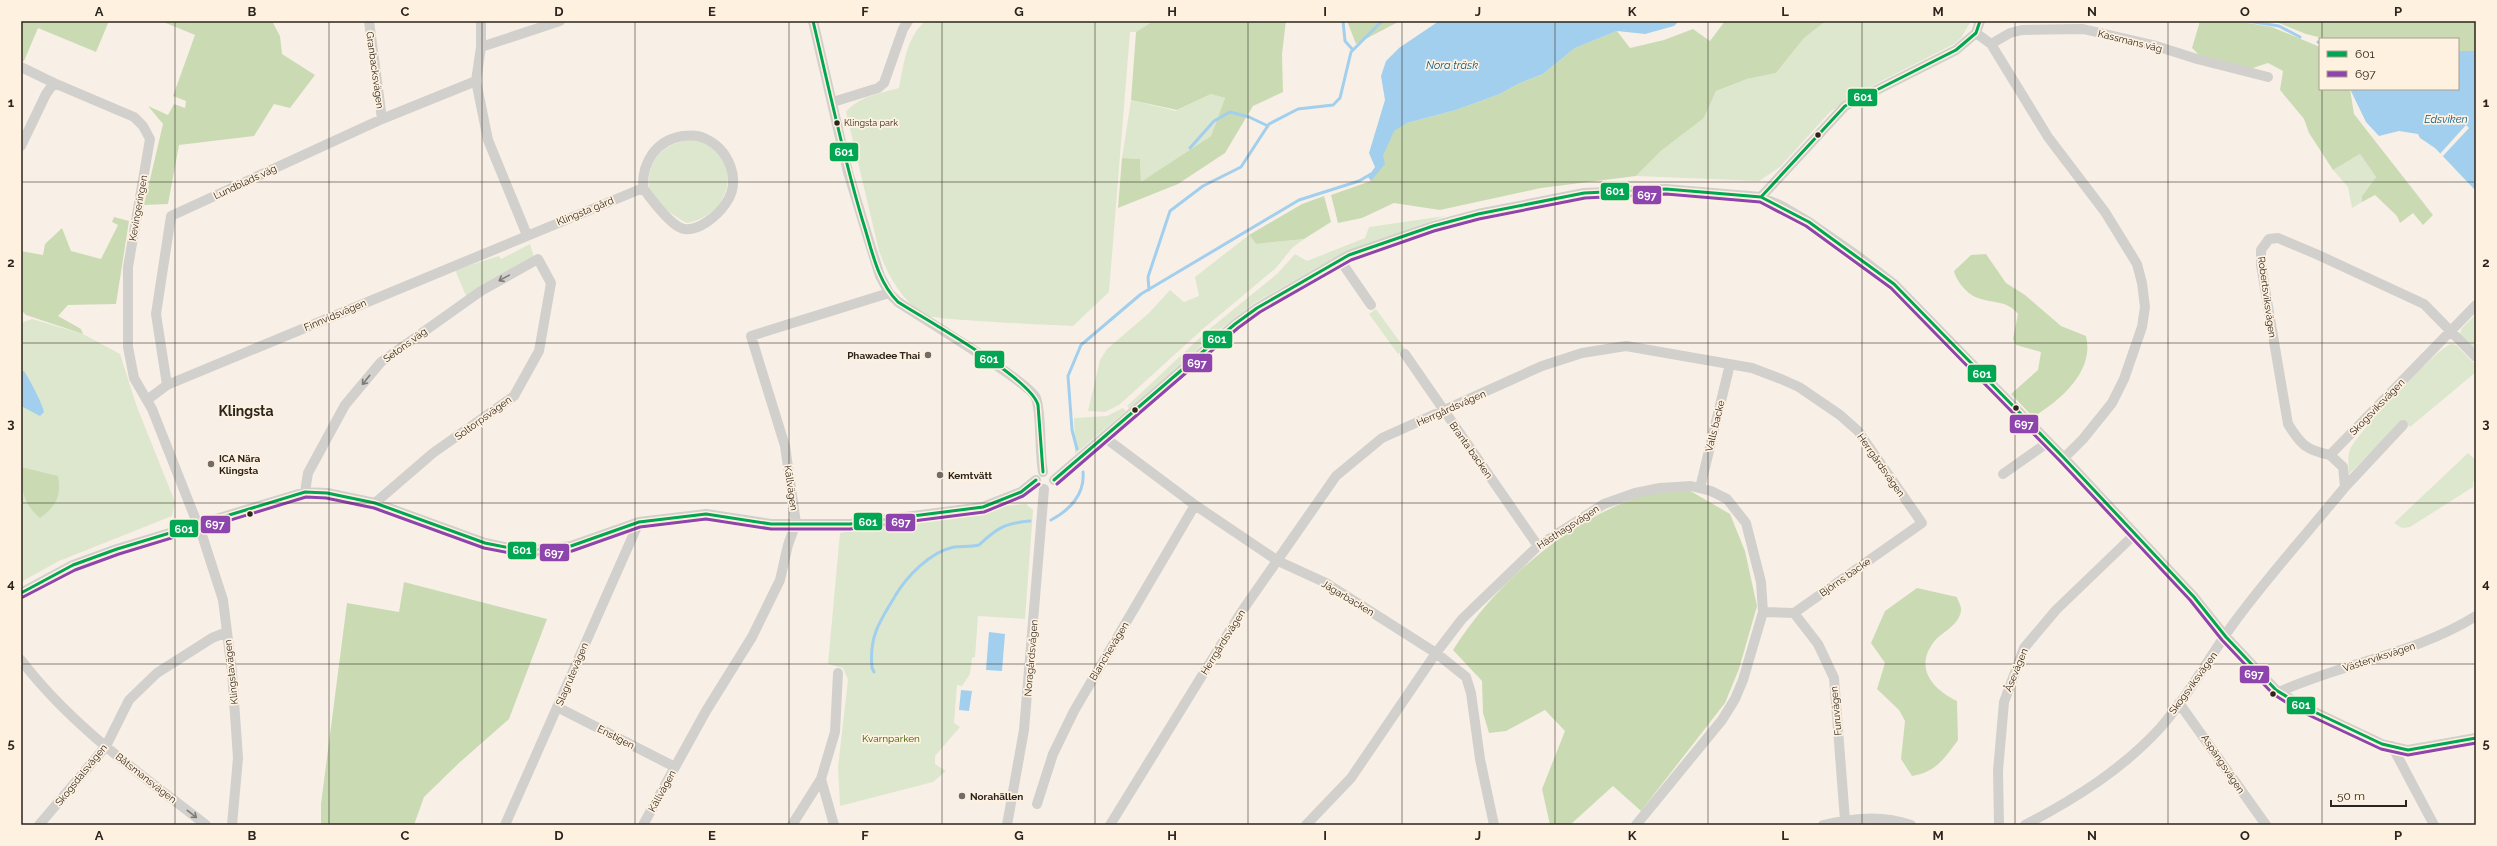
<svg xmlns="http://www.w3.org/2000/svg" width="2497" height="846" viewBox="0 0 2497 846" font-family="Raleway,sans-serif">
<style>
.green{fill:#dde7cd}
.forest{fill:#cadbb4}
.water{fill:#a2cfed}
.pier{fill:#f8f0e7}
.lines{fill:none;stroke-linecap:round;stroke-linejoin:round}
.stream{stroke:#a2cfed;stroke-width:3}
.minor{stroke:#d2d0cd;stroke-width:10}
.bus-1-casing{stroke:#fff1e0;stroke-width:6}
.bus-2-casing{stroke:#fff1e0;stroke-width:6}
.bus-1{stroke:#00a651;stroke-width:3}
.bus-2{stroke:#8e44ad;stroke-width:3}
.oneway{stroke:#7e7a75}
.grid{fill:none;stroke:#2b251d;stroke-width:1;stroke-opacity:0.55}
.bus-dot{fill:#2b251d;stroke:#fff1e0;stroke-width:1.5}
.poi-dot{fill:#736c64;stroke:#fff1e0;stroke-width:1.5}
.labels{text-anchor:middle;dominant-baseline:central;stroke-width:3.5;stroke-linejoin:round;paint-order:stroke}
.bus-label{font-size:9px;fill:#2b251d;stroke:#fff1e0;text-anchor:start}
.street-label{font-size:10px;fill:#2b251d;stroke:#fff1e0}
.poi-label{font-size:10px;font-weight:bold;fill:#2b251d;stroke:#fff1e0;text-anchor:start}
.park-label{font-size:10px;fill:#346000;stroke:#fff1e0}
.water-label{font-size:11px;font-style:italic;fill:#045c87;stroke:#fff1e0}
.district-label{font-size:14px;font-weight:bold;fill:#2b251d;stroke:#fff1e0}
.line-badge{stroke:#fff1e0;stroke-width:1.5}
.badge-label{font-size:11px;text-anchor:middle;font-weight:bold;fill:#fff}
.neatline{fill:none;stroke:#2b251d;stroke-width:1.5}
.grid-label{font-size:13px;text-anchor:middle;font-weight:bold;fill:#2b251d}
</style>
<rect width="100%" height="100%" fill="#f8f0e7"/>
<path class="green" d="M925,21h228l-17,11h-6l-21,260 -36,34c-18,-1 -142,-6 -149,-11 -23,-16 -36,-39 -45,-64l-33,-139c11,-15 36,-19 53,-24 5,-25 7,-49 26,-67z
M1826,21h145l-10,17 -7,6 -96,49 -28,19 -50,55 -21,14 -123,-5 26,-26 42,-32 12,-27 31,-12 29,-6 28,-35z
M1211,94l14,4 -14,38 -70,47 -1,-24 -18,-1 9,-58 45,11z
M692,140c6,1 15,2 21,7 30,27 11,70 -26,76 -14,-7 -30,-19 -37,-33 -3,-5 -1,-13 0,-19 6,-20 21,-29 42,-31z
M2360,154l16,23 -14,19v6l-10,6 -4,-21 -15,-17z
M1445,216l-100,36 -91,51 -34,26 -90,80 -3,-3 80,-75 71,-58 17,-19 12,7 58,-23 4,-11z
M1249,235l7,9 48,-5 -12,9 -16,20 -72,60 -85,77 -14,7 -17,-1 12,-51 7,-11 42,-36 21,-23 14,12 15,-6 -4,-19z
M530,244l4,13 -67,41 -12,-28 44,-14 2,3z
M1376,309l29,40 -7,5 -29,-40z
M2476,314v38l-16,-18 2,-6z
M32,319l51,15 37,20 17,53 38,95 -3,14 -113,45 -38,21v-259z
M2451,344l5,1 20,20v7l-66,55 -8,-6 -53,53c0,-7 -2,-18 1,-24 5,-15 88,-103 101,-106z
M1123,408l3,3 -51,43 -1,-36 33,-2z
M2468,453l8,7v20l-3,2v5l-63,40 -8,1 -8,-5z
M1026,504l7,6 -8,109 -47,-3 -3,41 -3,1 -2,16 -8,12 -5,-1 -3,38 6,4 -25,29v8l11,7 -13,11 -93,24 -2,-39 10,-87 -5,-12 -15,-4 12,-131 95,-20z"/>
<path class="forest" d="M21,21h88l-13,31 -58,-24 -14,33h-3z
M161,21h111l8,15 2,18 33,21 -25,33 -16,-4 -20,32 -75,9 -11,59 -24,1 19,-81 -15,-18 20,9 6,-11 11,4 1,-7 -13,-5 22,-61z
M1153,21h133l-4,33 1,38 -30,14 -28,47 -47,31 -60,24 4,-50 18,1 1,23 70,-46 14,-38 -14,-4 -34,16 -46,-10 5,-68z
M1347,21h53l-44,23z
M1725,21h101l-22,17 -28,35 -29,6 -31,12 -12,27 -42,32 -26,26 -95,12 -101,22 -46,-7 -32,15 -24,5 -7,-28 40,-14 23,-51 13,-7 49,-13 44,-16 18,-10 25,-10 32,-26 42,-17 13,17 34,-8 29,-11 17,12z
M2200,21h36l36,6 48,20v42h30l4,25 79,101 -10,10 -10,-12 -13,10 -3,-7 -22,-21 -13,7v-6l14,-19 -16,-23 -27,16 -24,-37 -5,-14 -24,-29 3,-19 -15,-8 -18,6 -50,-13 -8,-8z
M2274,21h202v30h-18v-12h-132l-20,-5z
M1324,196l7,26 -27,17 -48,5 -7,-9 53,-31z
M114,217l15,4 -13,83 -48,1 -10,11 23,13 2,5 -57,-19 -5,-5v-59l22,4 2,-11 17,-16 9,23 30,8 17,-34 -6,-3z
M1986,254l20,29 19,12 36,31 25,10c9,35 -26,65 -53,81l-22,-23 27,-24 3,-18 -25,-7 -3,-6 5,-25c-11,-14 -24,-10 -40,-16 -10,-3 -22,-17 -24,-27l17,-16z
M21,467l37,9c4,19 -2,31 -18,42 -17,-14 -19,-29 -19,-51z
M1687,489l43,25 15,37 12,55 -18,63 -14,34 -84,108 -28,-25 -43,39h-20l-8,-36 23,-58 -20,-21 -39,21 -17,2 -6,-20 -1,-32 -29,-31c40,-63 103,-119 172,-148 8,-3 17,-9 25,-11 11,-3 25,-2 37,-2z
M404,582l143,37 -38,100 -50,44 -35,34 -10,28h-93v-21l26,-201 52,9z
M1917,588l40,9c1,4 5,10 4,14 -3,16 -20,21 -28,32 -19,26 1,47 24,58l1,39c-14,19 -22,32 -46,36l-11,-17 4,-38 -6,-11 -22,-21 8,-26 -14,-20 14,-32z"/>
<path class="water" d="M1439,21h240l-5,5 -29,8 -28,-3 -42,17 -32,26 -25,10 -18,10 -44,16 -49,13 -13,8 -11,25 2,8 -14,17 -3,-4 7,-10 -6,-14 16,-53 -4,-24 5,-15 13,-13z
M2458,51h18v140l-41,-43 -15,-10 -2,-4 -19,-3 -20,5 -13,-14 -16,-33h108z
M24,371c5,7 19,34 20,41l-4,4 -19,-10v-34z
M989,632l16,2 -3,37 -16,-1z
M961,690l11,1 -3,20 -10,-1z"/>
<path class="pier" d="M2466,125l3,3 -27,29 -3,-2z"/>
<g class="lines">
<path class="stream" d="M1343,21l2,20 8,9
M2247,21l32,5 21,11
M2318,42l2,1
M1190,148l24,-27 16,-9 19,5 19,9
M1149,290l-1,-13 22,-66 33,-25 38,-19 28,-43 29,-15 35,-4 7,-7 11,-46 31,-31
M1077,449l-5,-19 -4,-54 13,-31 60,-51 158,-94 60,-19 12,-7
M1051,520c19,-10 34,-26 32,-48
M895,596c12,-20 35,-44 59,-49 8,-1 17,0 25,-2 18,-17 26,-22 51,-24
M872,667c-3,-29 7,-45 22,-69
M872,668l2,4"/>
<path class="minor" d="M369,21l13,98
M481,21v26l-5,34 12,59 39,95
M813,21l35,151 21,69 11,35 9,17 9,9c21,14 133,81 138,96 6,16 3,53 7,74
M1976,33l15,11 57,93 57,75 32,52 5,19 3,24 -3,20 -18,52 -12,24 -29,36 -19,19
M1991,44l19,-11 12,-3 61,-1 70,16 44,14 71,18
M481,47l79,-26
M21,67l33,16 80,34 9,9 7,13 -22,128v80l6,31 18,31 51,129 20,62 9,72 6,86 -6,67
M833,102l45,-14 6,-5 19,-54 5,-8
M21,146l25,-52 8,-11
M1761,197l84,-91 111,-56 20,-17 4,-12
M1340,260l31,45
M1405,354l133,192
M167,385l-11,-71 15,-98 211,-97 94,-38
M147,400l20,-15 476,-197c8,11 26,35 38,40 16,6 37,-13 45,-25 16,-23 3,-54 -22,-65 -6,-3 -14,-3 -21,-2 -27,4 -41,26 -40,52
M1104,437l91,68 83,56 48,22 110,70 30,24 5,16 9,66 14,66
M2330,455c-24,-5 -29,-10 -42,-31l-27,-159v-15l8,-11 9,-1 38,16 108,50 52,53
M2330,455l146,-150
M2003,474l44,-31
M1054,480l181,-156 22,-16 92,-53 84,-29 45,-12 106,-21 82,-4 95,8 21,9 27,16 46,32 39,30 170,174 130,139 32,40 50,53 26,16 80,38 26,6 68,-12
M2345,487l58,-62
M1700,488l30,-124
M305,492l3,-19 37,-68 36,-43 100,-71 57,-32 13,24 -12,68 -25,45 -81,57 -58,50
M21,593l52,-28 44,-16 188,-57 22,1 48,10 110,40 40,8 46,-5 68,-24 67,-8 65,10h79l133,-17 38,-15 15,-12
M1794,613l24,31 16,34 11,142
M21,660c50,66 121,115 185,165
M2279,692c64,-29 136,-38 197,-76
M2179,703l87,122
M557,707l118,60
M2392,746l42,79
M1037,804l16,-50 21,-43 121,-206
M39,825l67,-79 23,-46 28,-27 55,-35 15,-6
M505,825l134,-303
M643,825l63,-114 46,-74 28,-57 8,-35 8,-22 -11,-77 -34,-110 138,-43
M792,825l29,-46
M834,825l-13,-46 14,-47 3,-59
M1007,825l17,-95 20,-241
M1110,825l130,-211 96,-138 46,-38 160,-72 40,-13 44,-7 126,22 29,11 18,8 41,28 18,16 64,92 -128,90 -31,-1
M1306,825l45,-47 85,-125 26,-34 76,-73 66,-42 31,-11 25,-5 31,-2 20,5 16,8 19,24 15,59 2,30 -20,68 -8,19 -13,21 -86,105
M1823,825c30,-7 59,-10 88,0
M1999,825l-1,-54 6,-69 20,-54 32,-38 78,-75
M2025,825c50,-26 98,-56 136,-98 29,-33 49,-72 75,-107 34,-46 73,-89 109,-133l-2,-20 -13,-12"/>
<g class="bus-1-casing">
<path id="bus-1" d="M813,21c16,67 30,135 50,201 9,28 14,59 35,80 28,18 133,76 140,103l5,67
M1761,197l84,-91 111,-56 20,-17 4,-12
M1054,480l181,-156 22,-16 92,-53 84,-29 45,-12 106,-21 82,-4 95,8 48,25 85,62 170,174 130,139 32,40 50,53 26,16 80,38 26,6 68,-12
M21,593l52,-28 44,-16 188,-57 22,1 48,10 110,40 40,8 46,-5 68,-24 67,-8 65,10h79l133,-17 38,-15 15,-12"/>
</g>
<g class="bus-2-casing">
<path id="bus-2" d="M1057,484l181,-156 22,-16 91,-52 83,-29 45,-12 106,-21 81,-4 94,8 46,24 85,62 169,173 130,139 32,40 51,54 27,17 81,38 27,6 68,-12
M23,597l52,-27 44,-16 187,-57 20,1 48,10 110,40 41,8 47,-5 68,-24 66,-8 65,10h79l134,-17 39,-16 16,-12"/>
</g>
<use href="#bus-1" class="bus-1"/>
<use href="#bus-2" class="bus-2"/>
</g>
<defs><path id="oneway-shaft" d="M-6 0H5M1.5-3L5.5 0L1.5 3" fill="none" stroke-width="1.6" stroke-linecap="round" stroke-linejoin="round"/></defs>
<g class="oneway">
<use href="#oneway-shaft" transform="translate(504 278) rotate(151)"/>
<use href="#oneway-shaft" transform="translate(366 380) rotate(129)"/>
<use href="#oneway-shaft" transform="translate(192 814) rotate(38)"/>
</g>
<path class="grid" d="M175,21v804M329,21v804M482,21v804M635,21v804M789,21v804M942,21v804M1095,21v804M1248,21v804M1402,21v804M1555,21v804M1708,21v804M1862,21v804M2015,21v804M2168,21v804M2322,21v18M2322,89v736M21,182h2455M21,343h2455M21,503h2455M21,664h2455"/>
<g class="bus-dot">
<circle cx="837" cy="123" r="3.5"/>
<circle cx="1818" cy="135" r="3.5"/>
<circle cx="2016" cy="408" r="3.5"/>
<circle cx="1135" cy="410" r="3.5"/>
<circle cx="250" cy="514" r="3.5"/>
<circle cx="2273" cy="694" r="3.5"/>
</g>
<g class="poi-dot">
<circle cx="928" cy="355" r="4"/>
<circle cx="211" cy="464" r="4"/>
<circle cx="940" cy="475" r="4"/>
<circle cx="962" cy="796" r="4"/>
</g>
<g class="labels">
<g class="bus-label">
<text x="844" y="123">Klingsta park</text>
</g>
<g class="street-label">
<text transform="translate(2130 41) rotate(14)">Kassmans väg</text>
<text transform="translate(375 70) rotate(82)">Granbacksvägen</text>
<text transform="translate(245 182) rotate(-25)">Lundblads väg</text>
<text transform="translate(138 208) rotate(-80)">Kevingeringen</text>
<text transform="translate(585 211) rotate(-22)">Klingsta gård</text>
<text transform="translate(2267 297) rotate(82)">Robertsviksvägen</text>
<text transform="translate(335 315) rotate(-23)">Finnvidsvägen</text>
<text transform="translate(405 345) rotate(-36)">Setons väg</text>
<text transform="translate(2377 407) rotate(-46)">Skogsviksvägen</text>
<text transform="translate(1451 408) rotate(-24)">Herrgårdsvägen</text>
<text transform="translate(483 418) rotate(-36)">Soltorpsvägen</text>
<text transform="translate(1715 426) rotate(-76)">Valls backe</text>
<text transform="translate(1471 450) rotate(55)">Branta backen</text>
<text transform="translate(1881 465) rotate(55)">Herrgårdsvägen</text>
<text transform="translate(791 488) rotate(82)">Källvägen</text>
<text transform="translate(1568 527) rotate(-33)">Hästhagsvägen</text>
<text transform="translate(1845 577) rotate(-35)">Björns backe</text>
<text transform="translate(1348 598) rotate(31)">Jägarbacken</text>
<text transform="translate(1223 642) rotate(-58)">Herrgårdsvägen</text>
<text transform="translate(1109 651) rotate(-59)">Blanchevägen</text>
<text transform="translate(2379 657) rotate(-18)">Västerviksvägen</text>
<text transform="translate(1031 658) rotate(-85)">Noragårdsvägen</text>
<text transform="translate(2016 670) rotate(-68)">Åsevägen</text>
<text transform="translate(231 672) rotate(-96)">Klingstavägen</text>
<text transform="translate(572 674) rotate(-67)">Slagrutevägen</text>
<text transform="translate(2193 683) rotate(-54)">Skogsviksvägen</text>
<text transform="translate(1836 711) rotate(-95)">Furuvägen</text>
<text transform="translate(616 737) rotate(27)">Enstigen</text>
<text transform="translate(2223 764) rotate(56)">Aspängsvägen</text>
<text transform="translate(81 775) rotate(-51)">Skogsdalsvägen</text>
<text transform="translate(146 778) rotate(38)">Båtsmansvägen</text>
<text transform="translate(662 791) rotate(-61)">Källvägen</text>
</g>
<g class="poi-label">
<text x="920" y="355" text-anchor="end">Phawadee Thai</text>
<text x="219" y="458">ICA Nära<tspan x="219" dy="12">Klingsta</tspan></text>
<text x="948" y="475">Kemtvätt</text>
<text x="970" y="796">Norahällen</text>
</g>
<g class="park-label">
<text x="891" y="738">Kvarnparken</text>
</g>
<g class="water-label">
<text x="1452" y="65">Nora träsk</text>
<text x="2446" y="119">Edsviken</text>
</g>
<g class="district-label">
<text x="246" y="411">Klingsta</text>
</g>
</g>
<g class="line-badge">
<rect x="1847" y="88" width="31" height="19" rx="4" fill="#00a651"/>
<rect x="829" y="142" width="30" height="20" rx="4" fill="#00a651"/>
<rect x="1600" y="182" width="30" height="19" rx="4" fill="#00a651"/>
<rect x="1632" y="185" width="30" height="20" rx="4" fill="#8e44ad"/>
<rect x="1202" y="330" width="31" height="19" rx="4" fill="#00a651"/>
<rect x="974" y="350" width="31" height="19" rx="4" fill="#00a651"/>
<rect x="1182" y="353" width="31" height="20" rx="4" fill="#8e44ad"/>
<rect x="1967" y="364" width="30" height="19" rx="4" fill="#00a651"/>
<rect x="2009" y="414" width="30" height="20" rx="4" fill="#8e44ad"/>
<rect x="853" y="512" width="30" height="19" rx="4" fill="#00a651"/>
<rect x="885" y="513" width="31" height="19" rx="4" fill="#8e44ad"/>
<rect x="200" y="515" width="31" height="19" rx="4" fill="#8e44ad"/>
<rect x="169" y="519" width="30" height="19" rx="4" fill="#00a651"/>
<rect x="507" y="541" width="30" height="19" rx="4" fill="#00a651"/>
<rect x="539" y="543" width="31" height="19" rx="4" fill="#8e44ad"/>
<rect x="2239" y="665" width="31" height="19" rx="4" fill="#8e44ad"/>
<rect x="2286" y="696" width="30" height="19" rx="4" fill="#00a651"/>
</g>
<g class="badge-label">
<text x="1863" y="101">601</text>
<text x="844" y="156">601</text>
<text x="1615" y="195">601</text>
<text x="1647" y="199">697</text>
<text x="1217" y="343">601</text>
<text x="989" y="363">601</text>
<text x="1197" y="367">697</text>
<text x="1982" y="378">601</text>
<text x="2024" y="428">697</text>
<text x="868" y="526">601</text>
<text x="901" y="526">697</text>
<text x="215" y="528">697</text>
<text x="184" y="533">601</text>
<text x="522" y="554">601</text>
<text x="554" y="557">697</text>
<text x="2254" y="678">697</text>
<text x="2301" y="709">601</text>
</g>
<rect width="2497" height="846" fill="none" stroke="#fff1e0" stroke-width="44"/>
<rect x="2319" y="38" width="140" height="52" fill="#fff1e0" stroke="#aa9f92"/>
<rect x="2327" y="51" width="20" height="6" fill="#00a651" stroke="#aa9f92"/>
<text x="2355" y="58" font-size="12" fill="#2b251d">601</text>
<rect x="2327" y="71" width="20" height="6" fill="#8e44ad" stroke="#aa9f92"/>
<text x="2355" y="78" font-size="12" fill="#2b251d">697</text>
<path d="M2331 800v6h75v-6" fill="none" stroke="#2b251d" stroke-width="2"/>
<text x="2337" y="800" font-size="12" fill="#2b251d" stroke="#fff1e0" stroke-width="3" paint-order="stroke">50 m</text>
<rect x="22" y="22" width="2453" height="802" class="neatline"/>
<g class="grid-label">
<text x="99" y="16">A</text>
<text x="252" y="16">B</text>
<text x="405" y="16">C</text>
<text x="559" y="16">D</text>
<text x="712" y="16">E</text>
<text x="865" y="16">F</text>
<text x="1019" y="16">G</text>
<text x="1172" y="16">H</text>
<text x="1325" y="16">I</text>
<text x="1478" y="16">J</text>
<text x="1632" y="16">K</text>
<text x="1785" y="16">L</text>
<text x="1938" y="16">M</text>
<text x="2092" y="16">N</text>
<text x="2245" y="16">O</text>
<text x="2398" y="16">P</text>
<text x="11" y="107">1</text>
<text x="2486" y="107">1</text>
<text x="11" y="267">2</text>
<text x="2486" y="267">2</text>
<text x="11" y="428">3</text>
<text x="2486" y="428">3</text>
<text x="11" y="588">4</text>
<text x="2486" y="588">4</text>
<text x="11" y="748">5</text>
<text x="2486" y="748">5</text>
<text x="99" y="840">A</text>
<text x="252" y="840">B</text>
<text x="405" y="840">C</text>
<text x="559" y="840">D</text>
<text x="712" y="840">E</text>
<text x="865" y="840">F</text>
<text x="1019" y="840">G</text>
<text x="1172" y="840">H</text>
<text x="1325" y="840">I</text>
<text x="1478" y="840">J</text>
<text x="1632" y="840">K</text>
<text x="1785" y="840">L</text>
<text x="1938" y="840">M</text>
<text x="2092" y="840">N</text>
<text x="2245" y="840">O</text>
<text x="2398" y="840">P</text>
</g>
</svg>
